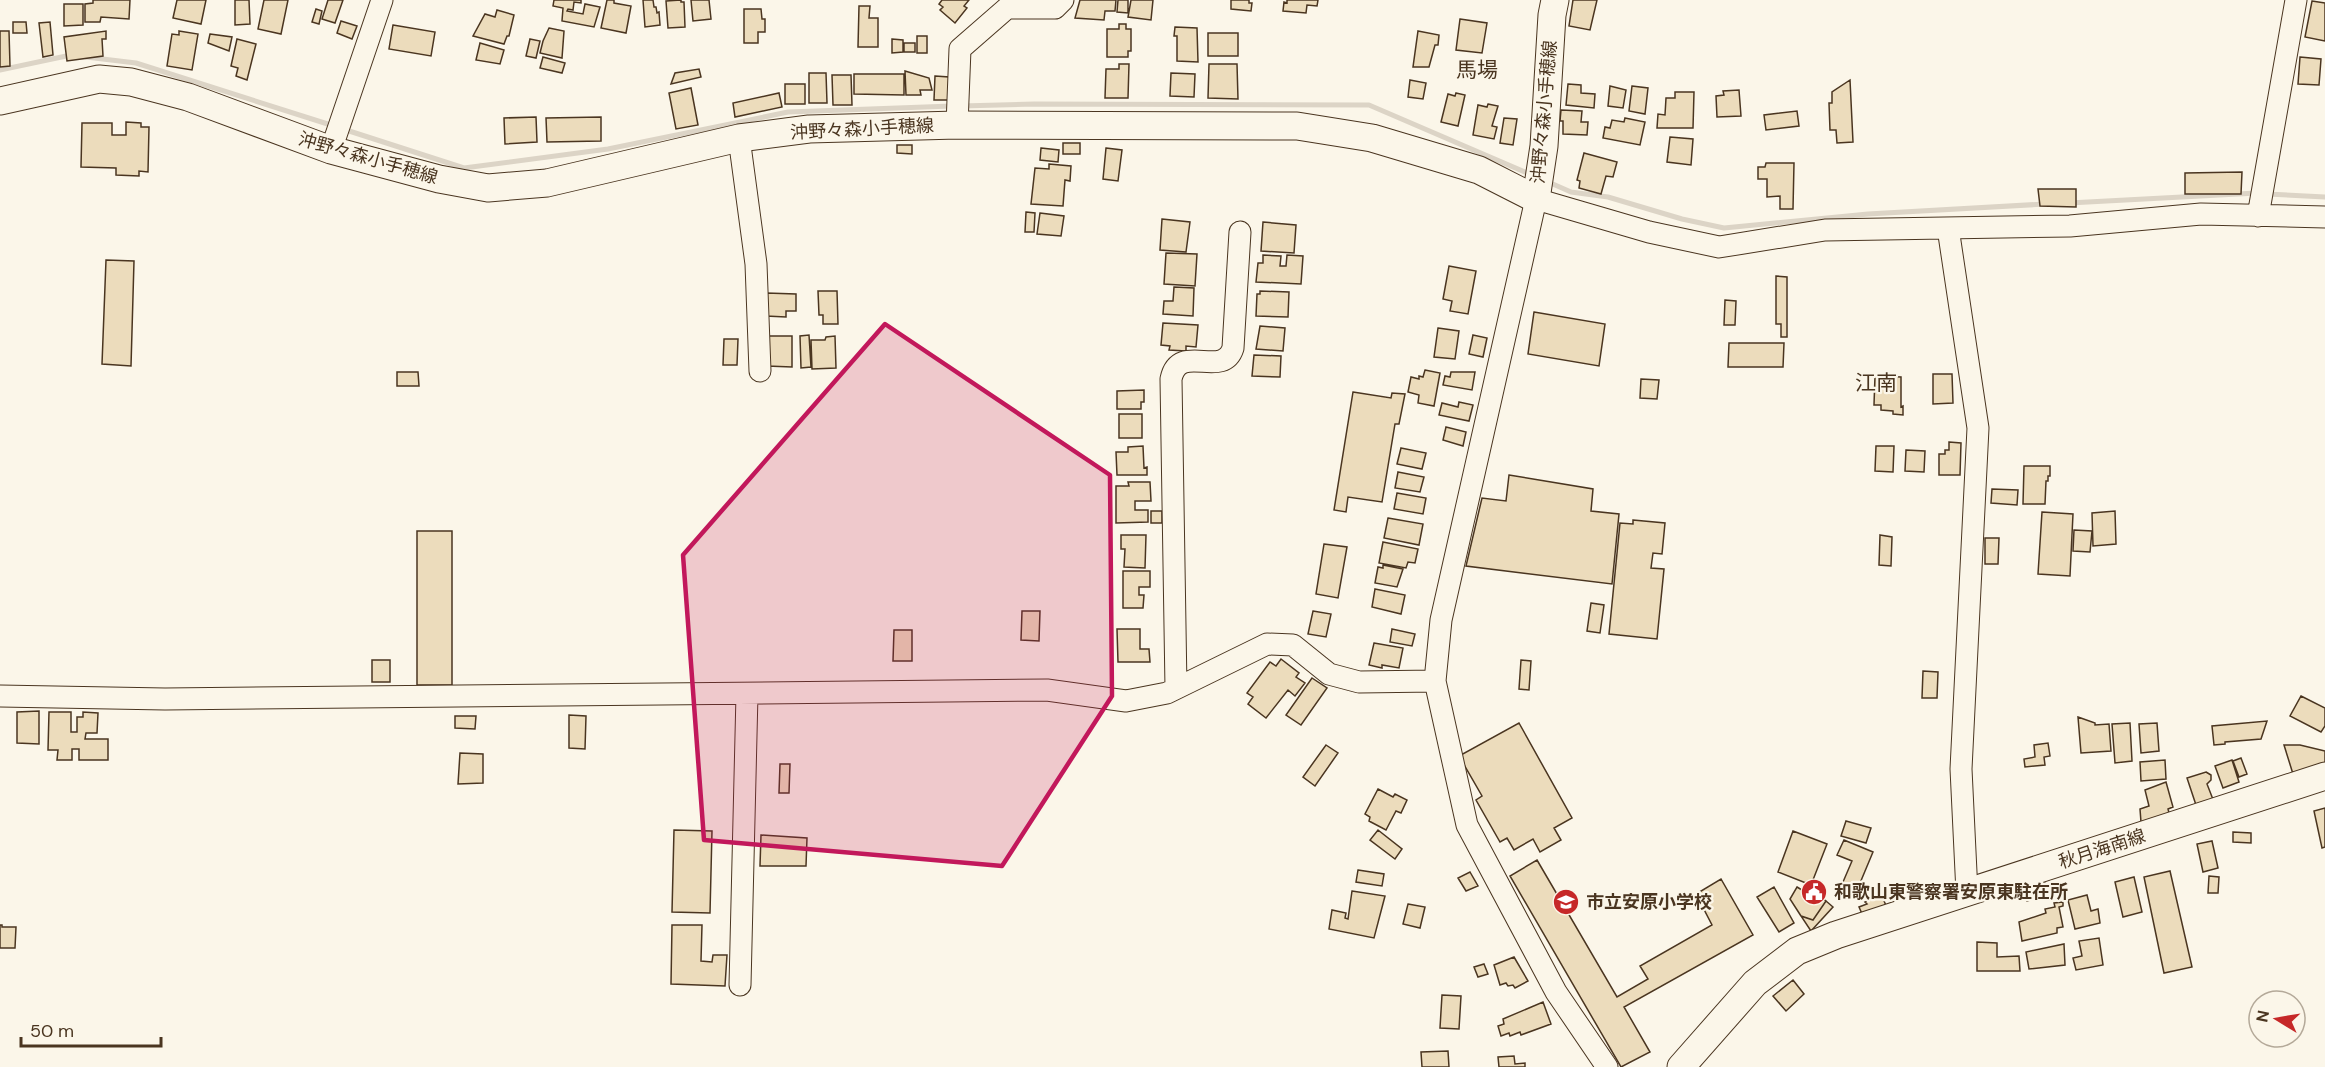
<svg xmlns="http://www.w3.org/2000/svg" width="2325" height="1067" viewBox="0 0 2325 1067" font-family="'DM Sans','Noto Sans JP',sans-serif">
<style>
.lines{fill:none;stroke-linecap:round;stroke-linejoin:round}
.stream{stroke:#dcd4c6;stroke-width:5}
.building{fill:#ecdcbc;stroke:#4a3520;stroke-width:1.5}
.minor-casing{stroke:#4a3520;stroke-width:23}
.major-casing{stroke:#4a3520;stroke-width:29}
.minor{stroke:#fbf6e9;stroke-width:21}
.major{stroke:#fbf6e9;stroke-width:27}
.marked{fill:#c2185b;fill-opacity:0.2;stroke:#c2185b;stroke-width:4.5;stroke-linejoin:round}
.labels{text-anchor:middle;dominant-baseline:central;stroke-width:4.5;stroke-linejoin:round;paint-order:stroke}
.street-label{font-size:18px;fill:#4a3520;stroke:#fbf6e9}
.poi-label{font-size:18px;font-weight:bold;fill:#4a3520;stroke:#fbf6e9;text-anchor:start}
.quarter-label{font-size:21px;fill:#4a3520;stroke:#fbf6e9}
</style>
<rect width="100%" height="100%" fill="#fbf6e9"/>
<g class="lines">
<path class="stream" d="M86,57l50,6 198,63
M0,70l71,-15
M961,106l73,-2 335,1 163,70
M343,129l121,39 144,-19 180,-37 164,-6
M1546,181l25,11 37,5 74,22 42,9 144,-14 177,-10
M2267,194l58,3
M2069,203l188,-10"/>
</g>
<path class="building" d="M93,0h37l-1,19 -28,-2 -1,5h-15v-18l8,-1z
M177,0h29l-5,24 -28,-6z
M235,0h14l1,24 -15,1z
M264,0h24l-7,34 -23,-5z
M328,0h15l-8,23 -13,-4z
M554,0h27v3l-7,-1 -1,8 -5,-1 -1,2 16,3 2,-10 15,3 -6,20 -32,-6 1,-13 -10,-2z
M607,0h7v3l17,3 -5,27 -25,-5z
M643,0h10l1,7h2l1,6 2,-1 1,13 -15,2z
M681,0v2h3l1,25 -17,1 -2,-27z
M691,0h18l2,19 -18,2z
M942,0h27l-5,6 3,2 -12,15 -15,-13 3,-3 -4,-3z
M1080,0h36l-1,11h-10l-1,9 -29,-2z
M1118,0h10v13l-11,-1z
M1131,0h22l-2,20 -23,-3z
M1231,0h18v3h3l-1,8 -20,-2z
M1287,0h31l-1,6 -10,-1 -1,8 -23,-2 1,-9 3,1z
M1573,0h24l-7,30 -21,-4z
M2312,1l13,2v38l-20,-4z
M64,4h19v21l-19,1z
M859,6h11l-1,12h9v29h-20z
M316,9l6,2 -3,13 -7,-2z
M744,9h17l1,10h3v13h-7v11h-14z
M497,10l17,5 -5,21h-2l-3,8 -31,-8 12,-22 10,3z
M1460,19l27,4 -5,30 -26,-3z
M341,21l16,5 -5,13 -15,-6z
M13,22h13l1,11h-14z
M50,22l3,33 -10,2 -4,-34z
M1119,24h7v5h5v22h-3v6h-21v-28h12z
M393,25l42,7 -4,24 -42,-7z
M1175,27l22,1 1,34 -21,-1v-25h-3z
M549,28l15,3 -2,27 -22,-5 3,-12z
M0,31h9l1,35 -10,1z
M106,31v8h-4l1,17 -36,5 -3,-24z
M179,31l19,3 -6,36 -25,-4 5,-32 7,1z
M1418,31l21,4 -1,10h-3l-6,22h-16z
M1208,33h30v23h-30z
M210,34l22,3 -3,14 -21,-8z
M917,36h10v17h-10z
M237,39l19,5 -9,36 -11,-4 2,-8 -7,-2z
M530,39l10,2 -4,17 -10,-2z
M892,39l11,1v12l-11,1z
M480,43l24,7 -4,14 -24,-4z
M904,43h11v9h-11z
M543,57l22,6 -3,10 -22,-5z
M2300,57l21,2 -2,26 -21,-1z
M1119,64h10l-1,34h-23l1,-29h13z
M1209,64h28l1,35 -30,-1z
M699,69l2,8 -30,7 4,-11z
M905,71l24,7 3,12h-12l1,5h-15z
M809,73h17l1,30h-18z
M1171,73l24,1 -1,23 -24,-1z
M854,74h50v21l-50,-1z
M832,75h19l1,30h-19z
M935,76l14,1 -1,23h-14z
M1410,80l16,3 -3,16 -15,-2z
M1850,80l3,62 -16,1 -1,-13h-6l-1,-27h3v-11z
M785,84h20v20h-20z
M1568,84l13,1v8l14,1 -1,14 -28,-3z
M1610,86l16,4 -3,18 -15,-2z
M1632,86l16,2 -3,26 -16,-3z
M691,88l7,37 -22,4 -7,-36z
M1739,90l2,26 -24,1 -1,-21 8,-1 -1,-4z
M1675,92h19l-1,36h-36l1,-14 7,1 1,-17h9z
M779,93l3,14 -47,10 -2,-14z
M1456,93l9,2 -7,31 -17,-4 7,-28 7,2z
M1488,104l10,2 -6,20 5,1 -3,12 -21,-4 5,-30 9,2z
M1561,110l21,1 -1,11h7l-1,13 -24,-1v-13h-3z
M1797,111l2,15 -33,4 -2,-15z
M536,117l1,25 -32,2 -1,-26z
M601,117v24l-54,1 -1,-24z
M1504,118l13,1 -4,26 -13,-2z
M1625,118l20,4 -5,23 -37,-7 2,-11 5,1 2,-8 12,2z
M126,122l15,1v4h8l-1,45 -9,-1v5l-23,-1v-7l-35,-1 1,-44h30v12h14z
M1670,137l23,2 -2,26 -24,-3z
M1063,143h17v11h-17z
M897,145h15v9l-15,-1z
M1041,148l18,2 -1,12 -18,-2z
M1106,148l16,2 -4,31 -15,-2z
M1584,153l33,9 -4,15 -7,-1 -5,18 -22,-6 1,-7 -3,-1z
M1766,163h28l-1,46h-13v-13l-13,1v-18h-9v-12h7z
M1049,164l22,2 -1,15 -5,-1 -2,26 -32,-2 4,-36 14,1z
M2242,172l-1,22h-56v-21z
M2038,189h38v18l-36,-1z
M1026,212l9,1 -1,19h-9z
M1040,213l24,3 -3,20 -24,-2z
M1162,219l28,3 -4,30 -26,-2z
M1263,222l33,3 -2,28 -33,-2z
M1166,253l31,1 -2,32 -31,-2z
M1263,255l18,1 -1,10h6l1,-11 16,1 -2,28 -45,-2 2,-19h5z
M106,260l28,1 -3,105 -29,-2z
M1449,266l27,5 -8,43 -18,-3 2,-10 -9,-2z
M1776,276l11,1v60h-6v-13h-5z
M1174,287l20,1 -1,28 -30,-2 1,-13h9z
M818,291h19l1,33h-15v-9h-4z
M1260,291l29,1 -1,25 -32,-1 1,-22h3z
M766,293l30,1v17h-10v6l-20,-1z
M1725,300l11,1 -1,24h-11z
M1534,312l71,12 -6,42 -71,-12z
M1163,323l35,2 -2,22 -10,-1v5l-17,-1 1,-4 -9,-1z
M1260,326l25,2 -2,23 -27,-2z
M1438,328l21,3 -4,28 -21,-2z
M809,335l2,32 -10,1 -1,-32z
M1473,335l14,3 -4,19 -14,-3z
M767,336h25v31l-25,-1z
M835,336l1,32 -24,1 -1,-29h14l1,-3z
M724,339h14l-1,26h-14z
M1729,343h55l-1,24h-55z
M1254,355l27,1 -1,21 -28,-1z
M1425,370l15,3 -6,33 -16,-3 1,-8 -11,-3 3,-15 8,2v-3l4,1z
M397,372h21l1,14h-22z
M1451,372h24l-3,18 -29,-5 2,-9 5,1z
M1933,374h19l1,29 -20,1z
M1875,376l26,1v30l2,-1v9l-10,-1v-3l-12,-1v-5h-7z
M1641,379l18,1 -2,19 -17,-1z
M1144,390v12h-3v7h-24v-18z
M1353,392l38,6 1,-5 13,1 -6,30h-4l-13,78 -34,-5 -2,15 -12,-2z
M1459,402l14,3 -4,16 -30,-6 3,-12 16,4z
M1119,414h23v24h-23z
M1446,427l20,5 -3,14 -20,-6z
M1949,442l12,1 -1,32h-21v-21h6v-4h4z
M1143,446l1,22 3,-1v8h-30l-1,-23h12v-5z
M1876,446h18l-1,26 -18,-1z
M1401,448l25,5 -4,16 -25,-5z
M1906,450l19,1 -1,21 -19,-1z
M2024,466h26v10h-2v5h-2l-1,23h-22z
M1398,472l26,5 -4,15 -25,-4z
M1509,475l84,14 -2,22 28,3 -7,70 -146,-18 16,-68 24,3z
M1128,482h22l1,19h-16v9h13v12l-32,1v-37h13z
M1992,489l26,1 -1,15 -26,-2z
M1397,493l29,5 -3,16 -29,-5z
M1151,511h11v12h-11z
M2115,511l1,33 -23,2 -1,-33z
M2042,512l31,2 -3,62 -32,-2z
M1388,518l35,6 -4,21 -35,-7z
M1633,520l32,3 -3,31 -9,-1 -2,15 13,1 -7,70 -48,-5 11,-111 13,1z
M2074,530l18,1 -2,21 -17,-1z
M417,531h35v154h-35z
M1121,535h25l-1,33 -21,-1 1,-18h-4z
M1880,535l12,2 -1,29 -12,-1z
M1985,538h14l-1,26h-13z
M1383,542l35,7 -3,14 -7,-1 -2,6 -27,-5z
M1324,544l23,3 -9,51 -22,-4z
M1383,565l20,4 -6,18 -22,-4 3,-16 5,1z
M1123,571h27v16h-11v8h5l-1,13h-20z
M1375,589l30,6 -4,19 -29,-7z
M1591,603l13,2 -4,28 -13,-2z
M1022,611h18l-1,30 -18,-1z
M1313,611l18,3 -5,23 -18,-3z
M1117,629h23v20h9l1,13h-32z
M1392,629l23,5 -3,12 -22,-4z
M894,630h18v31h-19z
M1374,643l29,5 -4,20 -17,-3v3l-13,-3z
M1281,659l18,14 -3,4 9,6 -10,13 -7,-6 -22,28 -18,-14 5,-7 -6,-4 23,-31 6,4z
M372,660h18v22h-18z
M1521,660l10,1 -2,29 -10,-1z
M1923,671l15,1 -1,26h-15z
M1312,678l15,10 -26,37 -15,-10z
M2301,696l24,12v18l-4,6 -31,-16z
M39,711v33l-22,-1v-31z
M49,712h22v20h6v-15h6v-5l15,1 -1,20h-11l-1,6h23v21h-29v-11h-7v11h-15l1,-10h-10z
M569,715l17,1 -1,33 -16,-1z
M455,716h21l-1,13 -20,-1z
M2078,717l17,6v2l14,-1 2,27 -30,2z
M2267,721l-6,18 -36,3v2l-11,1 -2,-19z
M1519,723l53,95 -18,10 7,12 -21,12 -7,-13 -19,11 -7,-12 -7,4 -24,-42 6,-4 -23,-40z
M2130,723l2,38 -17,2 -3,-39z
M2157,723l2,28 -18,2 -2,-29z
M2048,743l2,13 -6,1 1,8 -20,2 -1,-8 11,-2 -1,-12z
M1326,745l12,8 -23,33 -12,-9z
M2284,745h16l25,6v13l-32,10z
M460,753l23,1v29l-25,1z
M2241,758l6,16 -8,3 -6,-16z
M2165,760l1,19 -25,2 -1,-19z
M2232,760l7,22 -16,6 -8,-22z
M780,764h10l-1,29h-10z
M2206,772l5,3v5l-4,4 7,18 -17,6 -10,-30z
M2166,782l7,25 -5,2 2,8 -29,5 -1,-13 9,-3 -4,-16z
M1378,789l15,8 2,-3 12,6 -6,13 -5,-2 -10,19 -17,-9 1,-4 -5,-3z
M2325,808v39l-3,1 -8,-37z
M1846,821l25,7 -5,15 -25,-7z
M674,830l38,1 -2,82 -38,-1z
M1378,830l24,19 -7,10 -25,-19z
M1793,831l34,13 -16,41 -33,-13z
M2233,832l18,1v10l-18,-1z
M761,835l46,3 -1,28h-46z
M1844,840l29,12 -18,43 -15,-6 12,-28 -15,-6z
M2212,841l6,27 -15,4 -6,-28z
M1537,860l80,137 31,-18 -8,-13 72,-41 -16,-31 25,-15 32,56 -129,72 26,45 -29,15 -111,-191z
M1358,870l26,4 -2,12 -26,-4z
M2170,871l22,96 -28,6 -20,-96z
M1470,872l8,14 -12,5 -8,-13z
M2209,876l10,1 -1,16h-10z
M2134,877l8,35 -19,5 -8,-35z
M2044,880l4,14 -21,7 -5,-15z
M1774,887l20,36 -15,9 -22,-35z
M1797,887l13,8 2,-4 14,10 -13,19 -12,-4 -11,-17z
M1352,891l33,5 -11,42 -45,-9 3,-19 14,3 -1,5 3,1z
M2087,895l4,16 7,-2 2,14 -25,6 -7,-29z
M1882,896l5,12 -24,8 -4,-9 8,-3 -2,-2z
M1826,901l7,6 -22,24 -10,-15 12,4z
M2063,902v4l-4,1 4,20 -6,1v5l-35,8 -3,-19 27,-9 -1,-4 10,-2 -1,-4z
M1408,904l17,3 -5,21 -17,-4z
M0,925h2v2h14l-1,21h-15z
M672,925h30l-1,36 11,1 1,-7h14l-2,31 -54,-2z
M2099,938l4,27 -27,5 -3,-12 9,-2 -3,-15z
M1977,942l20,1v14l22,-1 1,15h-43z
M2064,944l1,21 -36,4 -3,-17z
M1514,957l14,24 -13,7 -2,-3 -5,1 -2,-3 -6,2 -6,-20z
M1484,964l4,10 -10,3 -4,-10z
M1793,980l11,14 -18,17 -13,-15z
M1442,995l19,1 -2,33 -19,-1z
M1543,1002l8,22 -30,11 -1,-3 -10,4 -1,-3 -8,3 -3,-10 6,-2 -1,-5z
M1448,1051l1,16h-27l-1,-15z
M1514,1056l1,8 10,-1v4h-26l-1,-10z"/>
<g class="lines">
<g class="minor-casing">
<path id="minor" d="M957,125l3,-76 47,-41h48l8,-8
M739,138l17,126 4,107
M331,150l51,-150
M2258,216l38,-216
M1948,228l30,200 -17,341 6,124
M1176,688l-5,-309c8,-38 52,1 62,-31l7,-116
M0,696l165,3 882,-9 79,11 41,-8 100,-49 26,1 36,29 30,8 76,-1
M740,985l7,-291
M1607,1067l-51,-75 -89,-167 -32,-144 6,-61 95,-421 113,33 70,15 106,-17 245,-4 131,-12 124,3"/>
</g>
<g class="major-casing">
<path id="major" d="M0,101l99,-22 32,3 57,15 143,53 108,29 49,9 59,-5 192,-45 70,-9 148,-4 340,1 75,12 107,32 57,29 8,-53 8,-131 3,-15
M1681,1067l74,-84 42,-32 39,-16 489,-159"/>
</g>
<use href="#minor" class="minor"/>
<use href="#major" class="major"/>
</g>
<path class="marked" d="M885,324l225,151 2,221 -110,170 -298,-26 -21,-285z"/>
<defs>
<g id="civic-disc" transform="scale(1.35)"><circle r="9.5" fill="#c62828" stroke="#fbf6e9"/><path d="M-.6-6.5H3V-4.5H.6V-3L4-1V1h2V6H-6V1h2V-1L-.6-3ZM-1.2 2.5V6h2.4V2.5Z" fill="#fff"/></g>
<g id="school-disc" transform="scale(1.35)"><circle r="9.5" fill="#c62828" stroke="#fbf6e9"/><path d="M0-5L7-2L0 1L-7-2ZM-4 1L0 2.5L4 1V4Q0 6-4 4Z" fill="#fff"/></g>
</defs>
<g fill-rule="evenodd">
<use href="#civic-disc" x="1814" y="892"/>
<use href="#school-disc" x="1566" y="902"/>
</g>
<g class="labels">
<g class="street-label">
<text transform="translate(1544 112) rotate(-85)">沖野々森小手穂線</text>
<text transform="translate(862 129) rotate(-3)">沖野々森小手穂線</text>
<text transform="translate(368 158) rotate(16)">沖野々森小手穂線</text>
<text transform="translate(2102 849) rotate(-18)">秋月海南線</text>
</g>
<g class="poi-label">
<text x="1834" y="892">和歌山東警察署安原東駐在所</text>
<text x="1586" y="902">市立安原小学校</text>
</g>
<g class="quarter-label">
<text x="1477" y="70">馬場</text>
<text x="1876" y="383">江南</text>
</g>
</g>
<g transform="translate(2277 1019) rotate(281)"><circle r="28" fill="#fbf6e9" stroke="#b4a999" stroke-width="1.5"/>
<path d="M0-4.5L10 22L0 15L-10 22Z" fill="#c62828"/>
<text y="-9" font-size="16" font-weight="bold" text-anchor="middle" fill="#4a3520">N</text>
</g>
<path d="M21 1037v9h140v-9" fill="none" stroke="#4a3520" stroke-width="3"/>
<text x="30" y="1037" font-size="18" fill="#4a3520" stroke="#fbf6e9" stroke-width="4.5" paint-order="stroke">50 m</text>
</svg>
